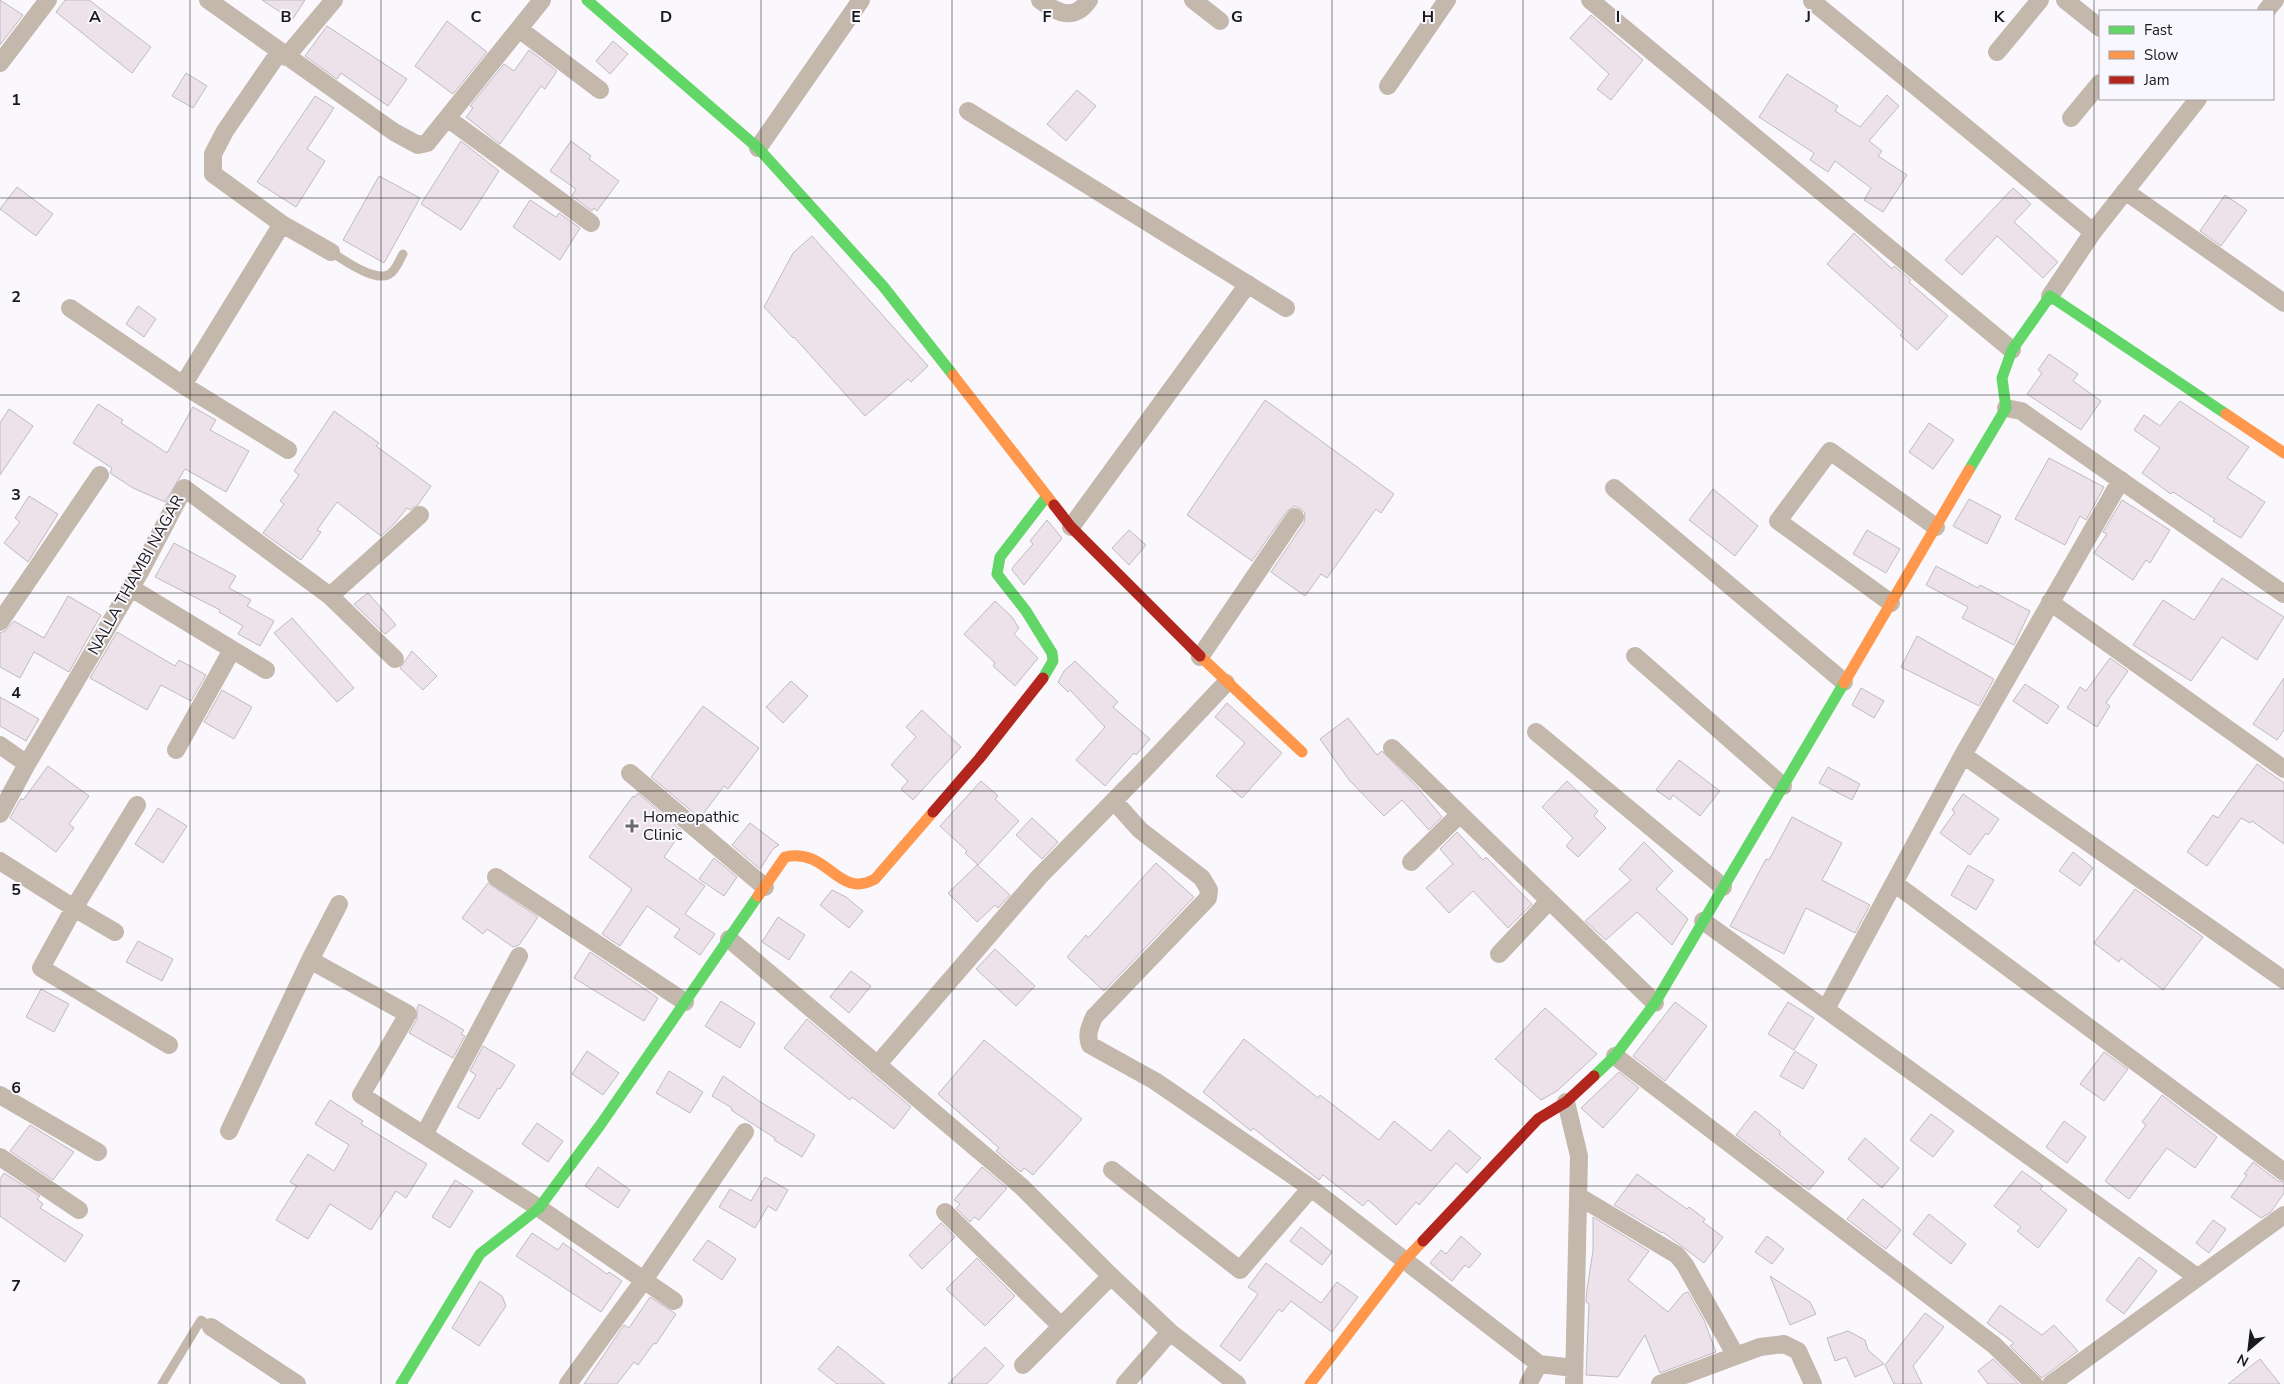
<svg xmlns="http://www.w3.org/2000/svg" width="2284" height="1384" viewBox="0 0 2284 1384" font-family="'Nunito Sans',sans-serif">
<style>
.building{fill:#ede1ea;stroke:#bebcbf}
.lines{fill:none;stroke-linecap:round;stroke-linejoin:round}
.lane{stroke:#c4b7ac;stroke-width:9}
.street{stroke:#c4b7ac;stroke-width:18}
.fast{stroke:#63d668;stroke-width:11}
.slow{stroke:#ff974d;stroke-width:11}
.jam{stroke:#b3261e;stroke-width:11}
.grid{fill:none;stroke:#1a191b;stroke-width:1;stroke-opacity:0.55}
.poi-dot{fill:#68676a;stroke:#f9f7fe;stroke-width:2}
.labels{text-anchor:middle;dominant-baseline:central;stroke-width:4;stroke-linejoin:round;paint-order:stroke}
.street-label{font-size:16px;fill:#1a191b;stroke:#f9f7fe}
.poi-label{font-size:16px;fill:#1a191b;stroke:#f9f7fe;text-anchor:start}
.grid-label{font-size:16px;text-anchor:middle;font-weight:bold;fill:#1a191b;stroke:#f9f7fe;stroke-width:4;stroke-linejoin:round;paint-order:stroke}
</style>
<rect width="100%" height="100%" fill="#faf8fd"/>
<path class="building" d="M0,0l23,15 -23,30z
M65,0h24l62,47 -19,26 -76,-61z
M262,0h43l-13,20z
M1591,15l52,45 -32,40 -14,-11 12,-15 -39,-36z
M447,21l40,31 -34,42 -38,-28z
M327,26l80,53 -19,27 -47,-33 -4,6 -32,-23z
M613,41l15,13 -18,20 -14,-13z
M529,50l28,21 -12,18 -4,-3 -41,58 -34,-27 7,-9 -3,-2 34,-42 10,7z
M186,73l21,13 -14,22 -21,-12z
M1787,74l51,32 -3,5 25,16 27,-32 12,11 -30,35 13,10 -4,5 29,19 -24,37 -19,-12 7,-12 -36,-27 -7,11 -18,-12 4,-7 -55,-36z
M1077,90l19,16 -30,35 -19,-17z
M315,96l19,12 -27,41 18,12 -29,46 -39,-25z
M461,141l38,30 -38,59 -40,-26z
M571,141l20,15 -2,3 30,22 -22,30 -3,-3 -2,3 -20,-15 4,-7 -26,-18z
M379,176l41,22 -36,65 -41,-23z
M17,187l36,27 -17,22 -36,-27z
M2013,188l18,16 -17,18 44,40 -15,16 -46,-42 -35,39 -17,-15z
M2225,195l22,15 -26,36 -21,-15z
M530,200l26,17 3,-4 21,15 -20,32 -47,-33z
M1854,233l38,36 2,-3 17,14 -2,2 39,34 -31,34 -17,-15 3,-3 -76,-68z
M812,236l116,130 -17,16 -3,-3 -43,37 -71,-79 -1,1 -29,-31 29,-54z
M138,306l18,13 -12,18 -18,-13z
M2049,354l29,20 -5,7 28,20 -20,29 -54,-36 15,-21 -4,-3z
M1265,400l129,94 -13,19 -5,-4 -49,69 -6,-4 -16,22 -34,-24 33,-49 1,-10 -4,-4 -6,-3 -8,5 -35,50 -65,-46z
M2180,401l69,46 -22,31 38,24 -24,36 -28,-17 2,-2 -42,-27 -2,2 -29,-21 18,-25 -26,-18 10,-15 16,11z
M98,404l25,16 -2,3 46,30 26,-46 23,13 -6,10 39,21 -23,41 -41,-23 -20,33 -32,-14 -23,-15 2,-5 -39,-25z
M9,409l24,17 -33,49v-52z
M334,411l45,32 -3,3 55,40 -13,19 -8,5 -3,-2 -12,15 -14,13 -44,-34 -20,28 4,2 -20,28 -38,-27 21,-29 -4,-3 19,-26 -5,-4z
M1929,423l25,17 -21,29 -24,-17z
M2049,458l55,29 -18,33 -6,-4 -15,29 -50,-26z
M1713,489l45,37 -23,30 -46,-36z
M29,496l29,18 -30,48 -24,-19 16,-21 -5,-4z
M1969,499l32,17 -14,28 -34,-18z
M2122,500l48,30 -20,33 -4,-3 -13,20 -39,-27 13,-19 -4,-2z
M1047,520l15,18 -38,47 -12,-15 1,-3 20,-23 -3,-3z
M1129,530l17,15 -17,20 -17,-17z
M1867,530l33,19 -14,24 -33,-19z
M174,543l62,33 -7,12 22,12 -4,6 27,15 -14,25 -22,-12 5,-8 -24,-14 1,-2 -65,-33z
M1936,566l42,22 2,-3 50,26 -16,34 -52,-27 6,-11 -42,-22z
M2222,578l62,39 -27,43 -35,-23 -31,44 -58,-36 30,-45 31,20z
M368,593l28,32 -11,9 -31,-30z
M68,596l33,19 -32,57 -35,-20 -14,26 -20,-11v-34l5,-2 9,-10 30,17z
M995,601l17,16 7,11 -5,6 24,24 -23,28 -22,-20 2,-3 -31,-29z
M292,618l62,70 -17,14 -63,-69z
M117,632l58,34 4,-6 27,15 -15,26 -30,-16 -14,25 -57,-32z
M1917,636l77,43 -15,27 -78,-39z
M412,651l25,25 -14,14 -23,-22z
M2110,658l18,13 -22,32 4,3 -13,21 -30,-19 13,-21 6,4z
M1075,661l43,41 -5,5 37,32 -14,16 -2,-2 -29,33 -29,-26 29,-33 -35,-37 -2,2 -10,-10 6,-11z
M2284,678v52l-7,10 -24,-16z
M791,681l17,15 -25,27 -17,-16z
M2025,684l34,22 -12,18 -34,-23z
M1861,688l23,13 -10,17 -22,-13z
M222,690l30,17 -18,32 -30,-17z
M0,697l39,22 -13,22 -26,-15z
M1227,703l55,50 -40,45 -26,-22 29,-33 -30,-26z
M703,706l56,42 -31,41 -4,-3 -24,32 -49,-41z
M922,710l39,37 -48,53 -12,-11 7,-8 -17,-16 25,-28 -10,-10z
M1348,718l29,37 5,-4 35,36 25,30 -13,13 -27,-30 -18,16 -35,-36 -29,-41z
M1679,760l41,31 -20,25 -27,-21 -3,5 -14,-10z
M2257,764l27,19v61l-32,-23 -2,2 -9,-5 -34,48 -20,-14 26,-37 5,3z
M48,766l41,30 -20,28 5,4 -18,24 -46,-34 11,-20 2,2z
M1828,767l32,17 -8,16 -33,-17z
M981,781l17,15 -3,3 24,22 -41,44 -13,-12 2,-2 -27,-25z
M1567,781l31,30 -4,5 12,12 -28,29 -12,-11 7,-8 -31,-31z
M638,793l44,38 -18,26 41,29 -20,28 30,20 -15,21 -26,-18 6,-8 -33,-23 -27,40 -18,-12 30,-45 -43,-32 44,-61 2,1z
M1963,794l36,25 -11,16 -2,-2 -16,22 -30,-22 15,-21 -3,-2z
M158,808l29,18 -24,37 -28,-19z
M1792,817l50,26 -20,37 48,25 -15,28 -49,-25 -22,46 -54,-28 36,-67 3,1z
M1032,818l26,24 -16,17 -26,-24z
M750,823l29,22 -6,4 -13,20 -28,-24z
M1457,832l26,28 3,-3 46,47 -24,24 -35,-37 -24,22 -23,-25 27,-24 -13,-15z
M1644,842l29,29 -17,18 32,30 -16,26 -35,-33 -31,28 -21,-19 46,-41 -12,-11z
M2073,852l20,16 -13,18 -21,-15z
M714,858l23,19 -13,19 -25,-17z
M1156,863l38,34 -90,94 -37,-34 19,-22 2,3z
M977,865l33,30 -12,13 -3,-3 -18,17 -29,-29z
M1968,865l26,15 -18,30 -25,-15z
M488,883l50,34 -19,28 -6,2 -26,-18 -4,5 -21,-16z
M2135,889l68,48 -40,53 -42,-32 -2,4 -25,-19z
M832,890l14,7 17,14 -14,17 -29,-23z
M778,917l27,18 -16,25 -27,-18z
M138,941l35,18 -11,22 -36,-19z
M995,949l40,37 -19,20 -40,-37z
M590,952l68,46 -14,23 -70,-43z
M851,971l20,15 -22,27 -19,-16z
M41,989l28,15 -15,28 -28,-15z
M721,1001l34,22 -15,25 -35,-22z
M1675,1002l32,24 -42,55 -32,-25z
M1788,1002l26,16 -20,32 -26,-16z
M419,1004l45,26 -3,4 4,2 -12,22 -44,-25 8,-14v-11z
M1545,1008l52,46 -40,37 -16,9 -46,-41z
M807,1019l104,88 -17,22 -42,-32 -2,3 -66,-52z
M1244,1039l74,59 2,-3 59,45 15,-19 37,30 18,-21 32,28 -14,15 -11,-10 -37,42 -3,-3 -20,23 -28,-25 -5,6 -40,-31 -4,5 -66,-52 -2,3 -48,-39z
M984,1040l98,79 -49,56 -9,-7 -3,4 -25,-21 3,-3 -61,-54z
M483,1046l32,19 -15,24 -2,-1 -19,31 -22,-12 19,-32 -6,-4z
M587,1051l32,22 -16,22 -31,-21z
M1795,1051l22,14 -14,24 -23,-13z
M2104,1052l24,17 -24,32 -24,-17z
M669,1071l34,21 -13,21 -34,-20z
M1619,1072l20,16 -36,40 -22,-20z
M723,1076l39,27 53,32 -13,22 -28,-17 1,-2 -44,-28 1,-2 -20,-12z
M2162,1095l55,42 -22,31 -28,-20 -38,51 -24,-18 41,-56 -4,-3z
M330,1100l33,21 -2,3 66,40 -21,34 -10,-7 -25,39 -41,-26 -22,35 -32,-19 21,-34 -7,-4 18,-28 26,17 15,-26 -34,-21z
M1755,1111l26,21 -2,2 45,38 -15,18 -73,-55z
M1931,1114l23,17 -21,26 -23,-17z
M2064,1121l22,16 -19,26 -21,-16z
M537,1123l26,18 -15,21 -26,-18z
M30,1125l44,27 -21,28 -43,-29z
M1865,1138l34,30 -17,20 -34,-29z
M2253,1162l25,19 6,1v11l-13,19 -10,6 -30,-21 16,-22 -3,-1z
M598,1167l32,23 -12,18 -33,-22z
M982,1167l25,21 -28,32 -5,-3 -4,5 -14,-14 4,-4 -6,-4z
M2022,1171l21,15 -3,3 27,21 -29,38 -21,-17 4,-4 -27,-21z
M4,1173l36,23 -3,3 6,5 -3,4 43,27 -18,27 -65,-46v-37z
M1637,1174l50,35 2,-2 16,12 -2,3 20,15 -19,26 -41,-31 -1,1 -48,-28z
M765,1177l23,13 -12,21 -8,-5 -13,22 -36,-21 11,-18 21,12z
M455,1180l18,11 -23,37 -18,-11z
M1863,1199l38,31 -15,19 -39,-30z
M1929,1214l37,30 -15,20 -38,-30z
M1593,1217l56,34 -21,29 40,32 15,-18 5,-2 16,28 12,32 -56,21 -15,-38 -27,42 -32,-2 3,-71 -3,-2 1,-13 6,-38z
M2213,1220l13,9 -17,24 -13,-10z
M941,1223l14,14 -33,32 -13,-14z
M1301,1227l31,25 -10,13 -32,-24z
M532,1233l26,17 5,-7 44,31 2,-2 13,9 -21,31 -85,-56z
M1461,1236l20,18 -12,14 -4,-3 -13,16 -22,-18 11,-13 5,4z
M1767,1236l17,13 -12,15 -17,-12z
M708,1240l28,19 -14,21 -29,-20z
M2139,1257l18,14 -33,43 -18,-14z
M977,1258l38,38 -30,30 -39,-37z
M1266,1263l55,40 16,-21 21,15 -26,35 -41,-31 -9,11 -3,-3 -39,52 -20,-15 38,-52 -10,-7z
M1770,1276l40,26 6,12 -26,11z
M480,1281l22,15 4,10 -27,40 -27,-18z
M650,1297l26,17 -20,30 -2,-1 -16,22 -4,-3 -17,22h-33l40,-59 5,3z
M2000,1305l42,30 12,-10 24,26 -36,27 -32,-32 4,-3 -27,-20z
M1925,1313l19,14 -31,39 9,18h-28l-9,-19z
M1848,1331l17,9 3,10 16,14 -29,13 -9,-20 -11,4 -8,-23z
M838,1346l47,38h-48l-19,-15z
M985,1347l19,19 -17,18h-39z
M1993,1359l26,25h-31l-10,-13z
M2260,1359l20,25h-52z"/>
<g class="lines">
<path class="lane" d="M331,252c13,8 48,34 61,20 5,-5 8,-13 11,-18
M162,1384l39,-64 10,7"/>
<path class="street" d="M208,0l186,132 24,13 9,-2 115,-143
M1040,0c17,13 34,22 49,0
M1193,0l27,21
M1590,0l422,350
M2065,0l35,28
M1812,1l281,231 -43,64
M2266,11l9,-11
M519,29l81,61
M1997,52l43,-52
M286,57l48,-57
M0,63l48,-63
M1388,86l59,-86
M968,111l318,197
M447,118l144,105
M2071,118l29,-35
M758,148l103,-148
M2125,191l159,112
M282,224l49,28
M2093,232l105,-133
M70,308l113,77 99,-161 -69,-50v-20l12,-23 55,-80
M183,385l105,65
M2006,408l15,3 263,183
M1614,488l230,194
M1071,527l177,-243
M131,588l135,82
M330,596l65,63
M2050,602l234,167
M1891,603l-113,-82 52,-70 106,76
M0,622l100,-147
M1635,656l148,130
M1200,657l95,-140
M1536,732l187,155
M0,745l27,19 113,-192 44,-84 146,108 90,-81
M1392,748l263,255
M176,750l56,-100
M1963,755l321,225
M630,773l135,114
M1114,801l26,29 62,48 7,12 -1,8 -114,119c-4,10 -8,17 -4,28l65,36 156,107 228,176 35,4
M0,814l27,-50
M0,861l74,47 -33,60 128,77
M1411,862l49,-48
M496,877l189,125
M1894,883l390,289
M1703,921l494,356
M115,932l-41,-24 63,-103
M729,939l293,248 89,89
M1499,954l50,-53
M310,960l98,54 -47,81 178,113 135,93
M1826,1009l137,-254 158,-275
M1615,1056l379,289 40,39
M877,1065l162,-188 104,-106 83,-88
M0,1095l98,57
M1566,1102l13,54 -5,228
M229,1131l81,-171 29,-56
M424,1135l95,-179
M0,1157l79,53
M1112,1170l128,100 71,-82
M1578,1196l99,59 8,10 51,91
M945,1212l116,114
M211,1327l86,57
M1023,1365l88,-89 59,56 67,52
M568,1384l76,-104 101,-148
M1125,1384l45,-52
M1528,1384l11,-20
M1660,1384l100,-37 24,-3 14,7 15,33
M2051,1384l233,-169"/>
<path class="fast" d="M587,0l171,148 125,138 70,89
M1969,470l37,-62 -4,-30 10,-28 38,-54 176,118
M1043,678l10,-17 -1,-8 -26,-42 -29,-37 3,-17 47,-61
M1594,1076l21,-20 40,-53 189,-320
M401,1384l79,-130 59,-46 62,-84 157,-228"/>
<path class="slow" d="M953,375l101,130
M2226,414l58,39
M1200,656l102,96
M1844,683l125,-213
M758,896l27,-39c44,-10 52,43 90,22l58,-67
M1310,1384l94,-123 19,-20"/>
<path class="jam" d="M1054,505l17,22 129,129
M933,812l46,-53 64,-81
M1423,1241l115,-122 28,-17 28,-26"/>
</g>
<path class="grid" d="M190,0v1384M381,0v1384M571,0v1384M761,0v1384M952,0v1384M1142,0v1384M1332,0v1384M1523,0v1384M1713,0v1384M1903,0v1384M2094,0v1384M0,198h2284M0,395h2284M0,593h2284M0,791h2284M0,989h2284M0,1186h2284"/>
<path class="poi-dot" d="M629.5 818.5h5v5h5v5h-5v5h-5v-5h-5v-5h5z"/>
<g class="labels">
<g class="street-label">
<text transform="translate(136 575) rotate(-61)">NALLA THAMBI NAGAR</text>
</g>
<g class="poi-label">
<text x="643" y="817">Homeopathic<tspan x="643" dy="18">Clinic</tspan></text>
</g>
</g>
<g class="grid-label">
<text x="95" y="22">A</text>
<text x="286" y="22">B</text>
<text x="476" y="22">C</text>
<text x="666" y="22">D</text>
<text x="856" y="22">E</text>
<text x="1047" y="22">F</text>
<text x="1237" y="22">G</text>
<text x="1428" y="22">H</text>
<text x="1618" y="22">I</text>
<text x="1808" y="22">J</text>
<text x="1999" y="22">K</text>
<text x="16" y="105">1</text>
<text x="16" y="302">2</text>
<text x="16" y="500">3</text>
<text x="16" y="698">4</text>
<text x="16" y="895">5</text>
<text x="16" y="1093">6</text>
<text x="16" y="1291">7</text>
</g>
<rect x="2099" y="10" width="175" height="90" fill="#f9f7fe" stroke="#a09ea3"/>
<rect x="2109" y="26" width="25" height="8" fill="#63d668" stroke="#a09ea3"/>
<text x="2144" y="35" font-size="15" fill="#1a191b">Fast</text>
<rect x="2109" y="51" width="25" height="8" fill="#ff974d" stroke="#a09ea3"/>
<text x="2144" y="60" font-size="15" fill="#1a191b">Slow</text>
<rect x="2109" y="76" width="25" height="8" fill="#b3261e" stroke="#a09ea3"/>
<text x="2144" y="85" font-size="15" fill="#1a191b">Jam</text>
<g transform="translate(2249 1349) rotate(208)" stroke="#f9f7fe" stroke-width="4" paint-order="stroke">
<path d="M0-4L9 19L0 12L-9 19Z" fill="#1a191b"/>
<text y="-8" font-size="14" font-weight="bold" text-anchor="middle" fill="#1a191b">N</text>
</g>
</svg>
